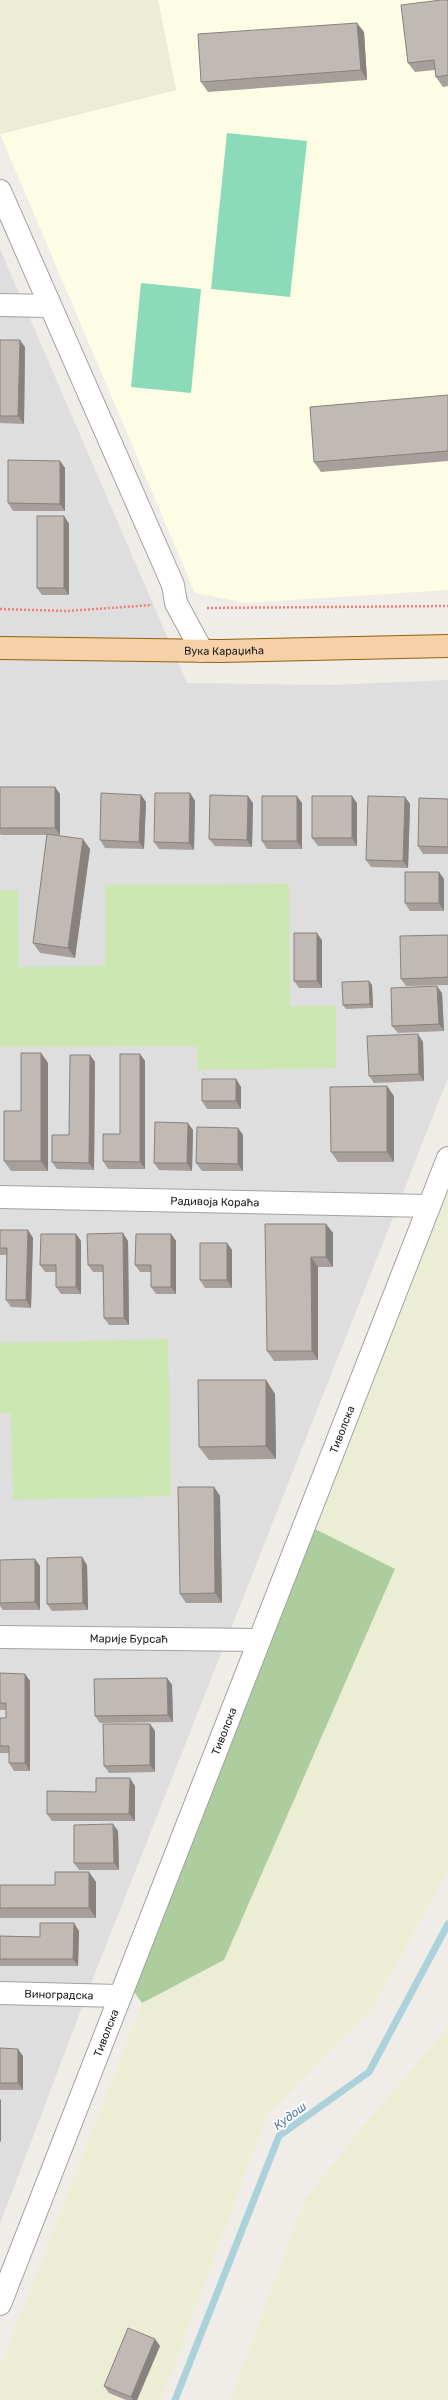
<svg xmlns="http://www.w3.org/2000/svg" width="448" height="2400" viewBox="0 0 448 2400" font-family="Rubik,sans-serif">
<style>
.residential{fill:#dedede}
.education{fill:#fdfce4}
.farmland{fill:#ecedd5}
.grass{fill:#cde7b2}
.forest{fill:#aecd9f}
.pitch{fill:#8bdab9}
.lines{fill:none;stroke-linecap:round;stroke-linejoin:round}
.stream{stroke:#abd2db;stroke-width:7}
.minor-casing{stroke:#a2a2a2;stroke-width:24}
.major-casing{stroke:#93610a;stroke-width:24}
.path{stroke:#f18078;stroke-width:2.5;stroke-dasharray:2 2;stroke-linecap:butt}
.minor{stroke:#fff;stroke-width:22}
.major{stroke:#f6d1a7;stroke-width:22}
.wall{fill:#a69f9b}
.shaded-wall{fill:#87827e}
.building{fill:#c1b9b4;stroke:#87827e}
.labels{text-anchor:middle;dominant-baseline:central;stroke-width:3.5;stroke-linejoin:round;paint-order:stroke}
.street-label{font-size:11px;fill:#212121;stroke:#fff}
.water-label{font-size:12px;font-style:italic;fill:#4c779c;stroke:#fff}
</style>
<rect width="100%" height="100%" fill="#f0ede8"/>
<path class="residential" d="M0,249l187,434 145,2 116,-5v398l-360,913 -88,233z"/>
<path class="education" d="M158,0h290v590l-202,13 -51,-10 -195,-459 176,-44z"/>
<path class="farmland" d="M0,0h158l18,90 -176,44z
M448,1192v679l-76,138 -105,106 -105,285h-162v-33l142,-364 82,-43 171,-390 -80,-41z
M448,2024v376h-218l75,-201 57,-72 81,-94z"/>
<path class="grass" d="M289,884l1,122h46v62l-139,2v-24l-197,1v-157h18l1,77 86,-1v-81z
M168,1339l3,157 -158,4 -2,-87h-11v-70z"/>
<path class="forest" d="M315,1529l80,40 -171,391 -82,43 -10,-14z"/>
<path class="pitch" d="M227,133l80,8 -17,156 -79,-8z
M141,283l60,6 -10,104 -60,-6z"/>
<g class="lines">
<path class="stream" d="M175,2400l104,-264 90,-64 79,-148"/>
<g class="minor-casing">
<g id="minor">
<path d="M0,191l173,394 3,18 26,48"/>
<path d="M0,305l50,1"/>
<path id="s1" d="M0,1197l429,9"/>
<path id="s2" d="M0,1637l259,3"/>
<path id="s3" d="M0,1993l119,3"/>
<path id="s4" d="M0,2304l448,-1146"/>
</g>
</g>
<g class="major-casing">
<g id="major">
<path id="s5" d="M0,648l219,3 229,-5"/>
</g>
</g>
<path class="path" d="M207,608l241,-2
M0,609l67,2 85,-6"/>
<use href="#minor" class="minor"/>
<use href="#major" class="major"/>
</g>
<path class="wall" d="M448,0v86l-5,1 -7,-10 -1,-7 -20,2 -7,-9z
M364,32l3,48 -159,12 -7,-10z
M0,340l25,7 -1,77 -24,-1z
M448,395v66l-127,11 -7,-10z
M60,461l5,7v43h-52l-5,-8z
M64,516l5,8v71h-27l-5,-7z
M0,787h55l5,7v41h-4l34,14 -15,109 -35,-5 -7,-10 14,-108h-46l-1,-1z
M190,793l5,8 -1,49 -35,-1 -5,-7z
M141,795l5,7 -2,47 -39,-1 -5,-8z
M405,797l5,7 -2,64 -37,-1 -5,-7z
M448,799v55h-25l-5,-8z
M253,803l-1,44 -37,-1 -6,-7z
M302,803v46h-35l-5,-8z
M357,803v43h-39l-6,-8z
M444,879v32h-34l-5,-8z
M448,935v50l-42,1 -5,-7z
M322,940v48h-23l-5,-7z
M372,985l1,23 -27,1 -3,-4z
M442,993l2,38 -46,2 -6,-7z
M423,1042l1,39 -50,2 -5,-7z
M41,1053l7,10v108h-37l-7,-10z
M140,1054l5,7v108h-37l-5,-8 17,-27z
M90,1055l5,7 -1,108 -37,-1 -5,-7 17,-27z
M236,1079l5,8v22h-34l-5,-8z
M394,1096v66h-56l-7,-10z
M238,1128l5,7v36h-41l-6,-8z
M193,1130l-1,41 -33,-1 -5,-7z
M326,1224l7,9v34h-15v93l-44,1 -7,-10z
M0,1230h28l5,8 -2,70 -20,-1 -5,-7 1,-45h-7z
M76,1234l5,7v53h-20l-5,-7v-15h-11l-5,-7z
M171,1234l5,7v53h-20l-5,-7v-15h-11l-5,-7z
M128,1241l1,84h-20l-5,-7 -1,-46h-10l-5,-7z
M227,1243l5,7v38h-27l-5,-8z
M266,1380l9,14 1,65 -67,1 -10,-13z
M214,1487l6,9 2,107h-36l-6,-9z
M82,1557l5,8 1,45 -36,1 -5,-7z
M0,1560l40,6v44h-37l-3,-4z
M0,1673l25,1 5,7v90h-16l-5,-8v-10h-9v-35h6v-8h-6z
M167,1678l5,7 1,37 -73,1 -5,-7z
M150,1724l5,7v41l-46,1 -5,-7z
M135,1786v35h-83l-5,-7 49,-22z
M118,1831l1,39h-40l-5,-7z
M89,1872l7,10v36h-96v-33h55z
M79,1931l-1,35h-78v-30l40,1z
M0,2048l23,8v34h-23z
M160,2346l-23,54h-11l-17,-7 -5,-7z"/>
<path class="shaded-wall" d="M357,23l7,9 3,48 -6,-10z
M20,340l5,7 -1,77 -6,-8z
M60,461l5,7v43l-5,-7z
M64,516l5,8v71l-5,-7z
M55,787l5,7v41l-5,-7z
M190,793l5,8 -1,49 -5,-7z
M141,795l5,7 -2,47 -5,-7z
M248,796l5,7 -1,44 -5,-7z
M297,796l5,7v46l-5,-8z
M352,796l5,7v43l-5,-8z
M405,797l5,7 -2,64 -5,-7z
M83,839l7,10 -15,109 -7,-10z
M439,872l5,7v32l-5,-8z
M317,933l5,7v48l-5,-7z
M369,981l3,4 1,23 -3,-4z
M437,986l5,7 2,38 -5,-7z
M418,1034l5,8 1,39 -5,-7z
M41,1053l7,10v108l-7,-10z
M140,1054l5,7v108l-5,-7z
M90,1055l5,7 -1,108 -5,-7z
M236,1079l5,8v22l-5,-8z
M387,1086l7,10v66l-7,-10z
M188,1123l5,7 -1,41 -5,-8z
M238,1128l5,7v36l-5,-7z
M326,1224l7,9v34l-7,-10z
M28,1230l5,8 -2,70 -5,-8z
M123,1233l5,8 1,84 -5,-7z
M76,1234l5,7v53l-5,-7z
M171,1234l5,7v53l-5,-7z
M227,1243l5,7v38l-5,-8z
M311,1257l7,10v93l-6,-9z
M266,1380l9,14 1,65 -10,-13z
M214,1487l6,9 2,107 -7,-10z
M82,1557l5,8 1,45 -5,-7z
M35,1559l5,7v44l-5,-8z
M25,1674l5,7v90l-5,-8z
M167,1678l5,7 1,37 -5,-7z
M150,1724l5,7v41l-5,-7z
M130,1778l5,8v35l-6,-7z
M113,1824l5,7 1,39 -5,-7z
M89,1872l7,10v36l-7,-10z
M74,1923l5,8 -1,35 -5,-7z
M18,2049l5,7v34l-5,-7z
M0,2099l1,1v42l-1,-1z
M155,2339l5,7 -23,54h-4l-2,-3z"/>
<path class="building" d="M441,0h7v75l-12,2 -2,-17 -26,3 -7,-58z
M357,23l4,47 -160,12 -3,-48z
M0,340h20l-2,76h-18z
M448,395v56l-134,11 -4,-55z
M8,460l52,1v43l-52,-1z
M37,516h27v72h-27z
M0,787h55v41h-55z
M101,793l40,2 -2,47 -39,-2z
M155,793h35l-1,50 -35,-1z
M210,795l38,1 -1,44 -38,-1z
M262,796h35v45h-35z
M312,796h40v42h-40z
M368,796l37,1 -2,64 -37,-1z
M419,798l29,1v48l-30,-1z
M47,834l36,5 -15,109 -35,-5z
M405,872h34v31h-34z
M294,933h23v48h-23z
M448,935v42l-47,2 -1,-43z
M369,981l1,23 -27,1 -1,-23z
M437,986l2,38 -47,2 -1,-38z
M418,1034l1,40 -50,2 -2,-40z
M21,1053h20v108h-37v-50h17z
M120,1054h20v108l-37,-1v-27h17z
M70,1055h20l-1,108 -37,-1v-27h17z
M202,1079h34v22h-34z
M387,1086v66h-56l-1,-65z
M155,1122l33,1 -1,40h-33z
M197,1127l41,1v36l-42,-1z
M265,1224h61v33h-15l1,94h-45z
M0,1230h28l-2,70h-20l1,-52h-7z
M123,1233l1,85h-20l-1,-53h-15l-1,-31z
M41,1234h35v53h-20v-22h-16z
M136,1234h35v53h-20v-22h-16z
M200,1243h27v37h-27z
M198,1380h68v66l-67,1z
M178,1487h36l1,106 -35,1z
M82,1557l1,46 -36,1v-46z
M35,1559v43l-35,1v-43z
M0,1673l25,1v89h-16v-17h-9v-28h6v-15h-6z
M167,1678l1,37 -73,1 -1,-37z
M103,1724h47v41l-46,1z
M96,1778h34l-1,36h-82v-23l49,1z
M113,1824l1,39h-40v-38z
M55,1872h34v36h-89v-23h55z
M40,1923h34l-1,36h-73v-23l40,1z
M0,2048l18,1v34h-18z
M128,2328l27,11 -24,58 -27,-11z"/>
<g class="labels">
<g class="street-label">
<text stroke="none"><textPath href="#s5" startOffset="224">Вука Караџића</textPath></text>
<text stroke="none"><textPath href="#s1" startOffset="215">Радивоја Кораћа</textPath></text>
<text stroke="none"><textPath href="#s4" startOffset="939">Тиволска</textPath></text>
<text stroke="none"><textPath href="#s2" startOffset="129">Марије Бурсаћ</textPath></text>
<text stroke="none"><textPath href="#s4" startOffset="615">Тиволска</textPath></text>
<text stroke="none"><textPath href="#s3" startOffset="59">Виноградска</textPath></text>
<text stroke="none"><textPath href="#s4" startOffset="291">Тиволска</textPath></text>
</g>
<g class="water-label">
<text transform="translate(290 2116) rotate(-37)">Кудош</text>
</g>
</g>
</svg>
